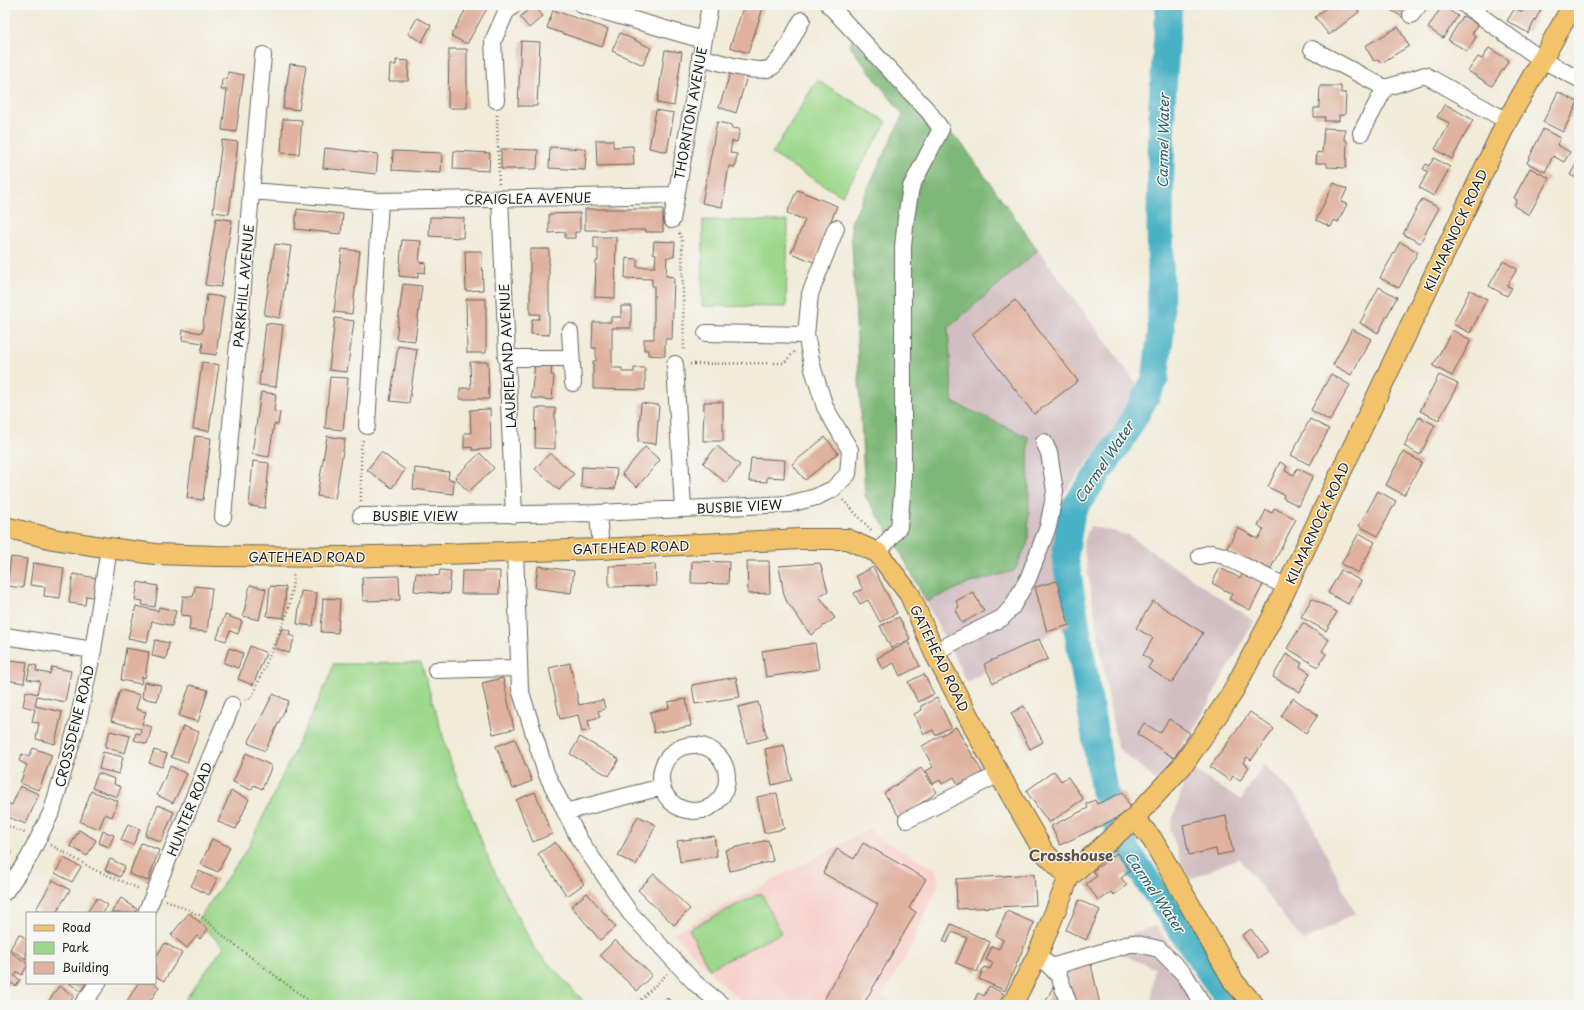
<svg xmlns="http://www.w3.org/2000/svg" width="1584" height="1010" viewBox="0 0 1584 1010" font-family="'Playpen Sans',sans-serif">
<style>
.built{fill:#f7d0cb}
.industrial{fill:#d2bec2}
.green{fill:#9dd88c;stroke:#5c7a54}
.forest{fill:#7eb878;stroke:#4d6a4a}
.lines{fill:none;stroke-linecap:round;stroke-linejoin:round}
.river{stroke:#47b1c5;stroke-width:27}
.building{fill:#dfb19e}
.minor-casing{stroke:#67645e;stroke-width:18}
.major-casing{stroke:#67645e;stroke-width:22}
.path{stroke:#67645e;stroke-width:2.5;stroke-dasharray:1 3;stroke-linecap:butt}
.minor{stroke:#fff;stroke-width:16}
.major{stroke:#f2c36a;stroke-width:20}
.labels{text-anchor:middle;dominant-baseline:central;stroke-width:3;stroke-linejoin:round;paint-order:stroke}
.street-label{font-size:13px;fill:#1c1c1c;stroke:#f6f6f2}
.water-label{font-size:14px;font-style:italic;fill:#2f5f68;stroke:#f6f6f2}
.quarter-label{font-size:15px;font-weight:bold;fill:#60504a;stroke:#f6f6f2}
</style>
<rect width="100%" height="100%" fill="#f6f6f2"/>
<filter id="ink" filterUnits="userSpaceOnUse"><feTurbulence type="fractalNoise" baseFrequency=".025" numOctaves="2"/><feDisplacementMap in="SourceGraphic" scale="8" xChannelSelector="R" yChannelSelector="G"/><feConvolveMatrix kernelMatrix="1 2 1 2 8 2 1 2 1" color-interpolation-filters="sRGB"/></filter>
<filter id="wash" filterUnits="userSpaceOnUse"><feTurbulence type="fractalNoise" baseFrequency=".012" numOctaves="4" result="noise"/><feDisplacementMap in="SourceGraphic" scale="16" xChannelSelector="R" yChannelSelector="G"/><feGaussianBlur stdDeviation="0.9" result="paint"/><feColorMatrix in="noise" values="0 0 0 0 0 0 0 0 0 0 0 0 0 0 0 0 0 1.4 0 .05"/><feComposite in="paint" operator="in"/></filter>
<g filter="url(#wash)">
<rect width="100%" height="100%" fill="#f1ebd8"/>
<path class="built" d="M870,829l8,9 59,32 1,15 -30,68 -26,43 19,9h-153l-23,-18 -52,-54z"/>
<path class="industrial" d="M1038,250l104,141 -81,106 7,126 -101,59 -41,-80 41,-18 61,-147 -74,-36 -6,-73z
M1090,526l38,9 126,86 -56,101 -41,59 -40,-34 -34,-203z
M1264,764l36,36 55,113 -52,29 -64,-84 -49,21 -11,-22 -9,-29 19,-61 52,33z
M1156,925l53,80h-58l3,-37 -53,-22z"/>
<path class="green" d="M817,80l70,42 -45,74 -70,-42z
M703,220l85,1 -2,86 -84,-1z
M421,663l30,100 39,100 44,85 53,57h-406l43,-58 -27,-26 51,-73 82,-172 3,-12z
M761,893l20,40 -72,36 -20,-40z"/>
<path class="forest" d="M853,40l109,104 76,106 -90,78 5,74 75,35 1,55 -1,50 -14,29 -47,13 -41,18 -26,-51 -35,-55 -14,-273 52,-108 -54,-70z"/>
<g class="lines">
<path class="river" d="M1169,5l-7,99 -2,111 1,116 -6,49 -31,56 -52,75 -7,45 39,235 22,58 106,156"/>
</g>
<g id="blocks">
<path class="building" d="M468,5h21l-22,39 -16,-8z
M534,5l9,11 -14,12 -9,-11z
M744,5h20l-16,48 -18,-6z
M1330,5h24l5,7 -30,23 -14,-18z
M1392,5h20l-8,13 -15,-9z
M1527,5h14l2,1 -15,27 -21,-12 8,-13 7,4z
M1442,6l16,10 -15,22 -15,-10z
M553,10l55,19 -6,18 -55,-19z
M1463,16l15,9 -6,9 4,3 -9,14 -19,-11z
M417,18l14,7 -9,17 -14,-8z
M1398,27l11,19 -28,17 -3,-4 -4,2 -9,-15z
M620,33l31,15 -8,17 -31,-14z
M521,41l19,1 -3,64h-19z
M1489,48l20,12 -17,26 -24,-15 10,-14 4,2z
M449,49h18v59h-19z
M665,50l17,2 -8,54 -17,-3z
M396,60l13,1 -1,20h-19l1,-16h6z
M290,64l16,2 -7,44 -16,-2z
M732,68l16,5 -12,40 -17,-6z
M228,72l16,3 -8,57 -14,-2 5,-40h-6l1,-11h5z
M1320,86h21v7h5l-1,22h-6v6h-15l1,-4h-11v-9h5z
M1558,92l20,10 -15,30 -20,-10z
M1445,104l28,16 -21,39 -17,-10 15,-26 -13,-6z
M656,110l18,3 -7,39 -18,-4z
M283,119l19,1 -3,34 -18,-1z
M717,122l15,3 -1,3 9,1 -3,13 -5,-1 -2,12 7,1 -2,13 -6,-1 -7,41 -20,-4z
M1324,128l21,1 -1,11h3l-1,28 -19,-1v-4h-11l1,-11 5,1z
M1543,129l17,9 -3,7 13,7 -6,10 -11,-6 -8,16 -18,-9z
M222,140l16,2 -9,72 -16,-2z
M596,140h17v7l20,-1 1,19 -37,1z
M550,147l36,2 -1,21 -36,-2z
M325,148l53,6 -2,20 -53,-6z
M501,149l37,1 -1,19h-36z
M393,151l49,2 -1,20 -49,-3z
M454,151l36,2 -1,18 -36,-2z
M1434,158l16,9 -16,29 -15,-8 9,-16 -5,-3 3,-5 3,2z
M1579,159v20l-9,-4z
M1530,168l19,10 -20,37 -15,-9 3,-6 -3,-2z
M1334,183l13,6 -6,13 6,2 -9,18 -4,-2 -3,7 -15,-7z
M797,190l40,16 -23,56 -23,-9 14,-33 -18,-7z
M1422,199l17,9 -19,35 -17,-9z
M297,209l46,5 -2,20 -46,-5z
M585,209h78v23h-17v-2h-61z
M580,213v19h-5v6h-10v-6l-16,1v-19z
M430,217l34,1 -1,20 -34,-2z
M216,218l16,2 -11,67 -16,-2z
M594,237h22l-1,61 -20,-1 1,-36h2v-13h-4z
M402,240l19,1 -2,21 7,1 -1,10 -7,-1v6l-19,-2z
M654,241l21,1 -1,15h-7l-1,19 8,1 -2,62h-7v17l-17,-1v-5h-4v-11h10v-53h-2v-7l-27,-1 1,-20 11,1v8h18l1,-13 -3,-1z
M1400,242l18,10 -19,36 -19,-10z
M275,244l16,2 -11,72 -16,-3z
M342,249l18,2 -8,63 -18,-2z
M530,249h19v86l-18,-1 1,-15h7l1,-5h-10z
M465,251h17l1,39 -17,1z
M1503,261l14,8 -10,17 5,2 -5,8 -18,-10z
M403,284l19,2 -7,55 -19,-2z
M1379,287l18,10 -19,36 -18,-10z
M1470,290l17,9 -17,34 -17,-9z
M207,295l17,2 -8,58 -15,-2 2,-10 -21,-3 1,-10 19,3z
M466,299h20v54h-19z
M1015,300l63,81 -44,33 -62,-80z
M621,306h10v22h-19v40h10v4h12v-4h11v22l-52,-1v-28h3v-13h-4l1,-26h18v-5h10z
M335,318l19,3 -7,51 -18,-2z
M266,323l17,2 -7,62 -17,-2z
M1352,329l19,10 -20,36 -18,-10z
M1452,330l19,10 -19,36 -19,-10z
M398,346l19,3 -8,54 -19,-2z
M202,362l17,3 -10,66 -16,-2z
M470,362h18l1,37h-29v-11h11z
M535,363l17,2 -1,10h3l-2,25 -21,-2z
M1331,374l19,11 -20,36 -19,-11z
M1439,375l19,9 -19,36 -19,-9z
M330,377l18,1 -5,52 -18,-2z
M261,392l15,2 -2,17 6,1 -2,13 -4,-1 -5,33 -17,-3z
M704,402h19v39h-20z
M641,403l18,2 -3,39 -18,-2z
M536,408h19v41l-20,-1z
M490,409l1,40 -19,1v-3l-8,1v-15h7l-1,-23z
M1419,417l16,8 -15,30 -16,-9z
M1310,419l19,10 -19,36 -19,-10z
M195,436l16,2 -8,62 -16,-2z
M327,436l18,3 -10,60 -18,-3z
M825,437l13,16 -33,27 -13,-16z
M717,446l23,19 -14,18 -23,-20z
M645,447l15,13 -23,27 -15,-13z
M381,452l24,18 -13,18 -25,-18z
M1403,452l19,10 -18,33 -18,-10z
M480,453l14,15 -26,24 -13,-15z
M550,453l24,21 -15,16 -24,-21z
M751,458l34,2 -1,18 -17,-1v5l-18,-1z
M253,461l16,2 -4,45 -16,-2z
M1280,462l7,4 -2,5 9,4 3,-7 16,8 -14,30 -16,-8 1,-3 -16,-8z
M582,467l35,2 -2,20 -34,-2z
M415,468l34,4 -1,7 6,1 -1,14 -40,-5z
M1378,491l18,10 -18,35 -19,-10z
M1274,508l22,11 -27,53 -43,-22 12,-22 20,11 6,-10 -6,-3 8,-16 6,3z
M1359,533l16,9 -17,31 -17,-9z
M11,557l16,2 -4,29 -16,-2z
M692,561l37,1 -1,22 -37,-1z
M747,561h22l1,32 -22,1z
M33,563l31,5 -4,30 -16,-2 1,-9 -15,-2z
M820,563l8,28 -9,5 16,22 -24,17 -24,-33 -3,-7 -5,-29z
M655,564l1,22 -47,1v-21z
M538,566l36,5 -3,22 -36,-5z
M873,567l24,46 -17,9 -12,-22 -8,4 -6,-11 9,-4 -7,-13z
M1220,568l20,10 4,-8 21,11 -15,29 -21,-11 3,-5 -20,-11z
M440,570l11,1 -2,23 -35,-3 2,-18 23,3z
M1341,570l20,11 -13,23 -20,-11z
M462,571h38l-1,23h-38z
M73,574l24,4 -3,19 -8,-1 -1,9 -16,-2z
M399,576l1,24 -37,1 -1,-24z
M1057,581l12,44 -22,7 -12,-45z
M138,582l20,4 -3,21 -13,-2 1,-4 -8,-1z
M250,585l16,4 -7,31 -16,-4z
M195,586l17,2 -5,44 -18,-2 2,-14 -10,-1 2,-19 10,1z
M270,586l16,1 -2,31 -17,-2z
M301,591l16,2 -4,33 -16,-2z
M973,592l11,19 -22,12 -7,-13 4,-3 -3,-6z
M323,598l17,1 -2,34 -17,-1z
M1312,598l25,14 -11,19 -25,-14z
M1153,601l50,32 -31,50 -24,-15 4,-7 -9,-6 10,-17 -17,-10z
M136,606l22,5 1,-4 17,4 -4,15 -20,-5 -5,21 -19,-4z
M225,615l17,6 -4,13 -8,-3 -4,10 -9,-3z
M899,617l11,22 -19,9 -11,-22z
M1303,623l26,17 -7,11 4,3 -8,13 -31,-19z
M282,628l8,3 -1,4 6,2 -6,16 -14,-5z
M1039,639l9,20 -55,24 -9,-19z
M155,640l14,3 -3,16 -14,-3z
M908,642l12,24 -20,10 -6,-13 -12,6 -5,-11z
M815,643l4,26 -53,8 -4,-26z
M250,646l16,7 -13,32 -15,-6z
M126,648l23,4 -4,26 -3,-1 -1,7 -20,-4z
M229,648l14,5 -5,15 -14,-5z
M1286,654l16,9 -2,4 10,6 -10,19 -27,-15z
M10,660l17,2 -3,21 -17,-3z
M570,663l9,42 24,-5 2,9 -7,2 2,6 -12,3 2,10 -8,2 -4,-17 -18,4 -11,-51z
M31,664l6,2 -1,5 14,3 2,-7 19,4 -6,31 -28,-6 -2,10 27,6 -7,32 -19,-5 3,-16 -7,-1 3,-13 -12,-3 3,-15 11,3 3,-13 -13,-2z
M924,674l10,20 -16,8 -10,-20z
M736,677l4,20 -45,7 -3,-19z
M503,678l11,51 -21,5 -11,-51z
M144,682l17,3 -4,16 -15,-3z
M190,685l18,5 -10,32 -19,-6z
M120,690l20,5 -4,14 10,3 -4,12 10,3 -5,17 -13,-4 2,-7 4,1 1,-5 -30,-8z
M273,694l16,7 -24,50 -17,-8z
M937,698l14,29 -16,8 -2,-5 -9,4 -10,-20 8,-4 -1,-4z
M1293,698l25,17 -12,18 -25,-17z
M686,699l5,27 -37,7 -4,-21 19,-4 -1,-6z
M758,702l9,36 -20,5 -9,-36z
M1024,706l19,36 -13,7 -19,-36z
M1250,712l24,17 -23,31 -4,-3 -4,6 6,4 -9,14 -7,-5 -3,5 -20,-14z
M1169,719l21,14 -16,25 -37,-24 7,-11 16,10z
M183,726l16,6 -12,31 -16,-6z
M956,727l28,48 -24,13 -6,-11 -12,7 -2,-4 -7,4 -7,-13 7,-4 -11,-21z
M110,731l20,5 -5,17 -20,-6z
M580,737l39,22 -10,17 -39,-22z
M515,739l17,42 -19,8 -17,-43z
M784,745l8,35 -20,5 -7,-36z
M33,748l19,7 -13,35 -19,-7 7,-18 -8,-4 3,-7 7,3z
M154,750l13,4 -5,13 -13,-4z
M103,752l20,5 -4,17 -20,-5z
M246,753l26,13 -10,23 -8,-4 -3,5 -18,-8z
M170,766l17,8 -14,29 -16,-8z
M921,768l16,24 -37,26 -16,-25z
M1054,771l7,10 7,-4 15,22 -34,24 -23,-32z
M98,773l17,6 -1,5 7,3 -4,10 -25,-9z
M20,786l19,8 -13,30 -21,-8v-14l7,3z
M91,791l27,10 -6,16 -7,-3 -6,15 -19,-7z
M231,791l18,8 -13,30 -18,-7z
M535,792l17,42 -19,8 -17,-42z
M1123,792l9,19 -72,34 -9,-19 37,-18 -2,-4 9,-4 2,4z
M777,793l7,36 -20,4 -7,-36z
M158,805l16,7 -13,30 -16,-7z
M638,816l18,9 -20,40 -18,-9z
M1226,816l7,36 -16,3 -1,-6 -27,6 -6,-30z
M128,824l12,5 -7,16 -12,-5z
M79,830l17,10 -9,16 -17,-10z
M103,831l11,4 -5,12 -10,-4z
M714,836l3,20 -37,6 -3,-21z
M212,839l18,8 -12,25 -17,-8z
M768,840l5,21 -43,10 -5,-21z
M5,842l4,3 -3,4 6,4 -7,11z
M555,842l29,42 -17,12 -29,-42z
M141,843l18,7 -11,31 -19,-7z
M863,843l63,36 -17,29 7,4 -53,93h-42l57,-101 -55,-31 14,-24 17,10z
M1117,853l13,18 -9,7 6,7 -13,10 -3,-3 -12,9 -13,-17 11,-8 -4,-5z
M64,858l17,9 -9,15 -17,-9z
M110,859l15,7 -5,11 -15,-7z
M199,871l18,8 -8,16 -18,-9z
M654,874l36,35 -16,16 -36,-35z
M1034,874l2,31 -79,4 -1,-30z
M53,880l17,10 -14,23h-14l-6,-4z
M587,893l29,34 -16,13 -29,-34z
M97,898l11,7 -5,8h-11l-4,-2z
M121,898l16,11 -2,4h-24z
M1079,900l21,10 -14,30 -20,-10z
M1007,911l27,12 -29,68 -26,-12 5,-12 6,2 3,-6 -7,-3 6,-14 7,3 4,-9 -7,-4z
M189,913l19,16 -8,10 -3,-3 -10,12 -16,-13z
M951,924l39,18 -13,30 -21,-9 11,-25 -15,-6 -5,11 -4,-2z
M1251,929l16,23 -9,6 -16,-23z
M19,934l8,5 -1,20 -16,-10z
M615,940l37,35 -15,16 -37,-36z
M165,943l17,10 -18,28 -9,-5v-18z
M8,950l19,13v3l-5,9 -5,-3 -3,4 6,4 -4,6 -5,-3 -4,5 -2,-1v-32z
M1091,964l9,41h-26l-8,-36z
M68,983h18l-5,8z
M138,983h16l5,4 -10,16 4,2h-25l1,-2 -2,-2z
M59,986l15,10 -6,9h-22z
M989,986l15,8 -6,11h-22l-3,-2 5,-10 6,3z
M1053,987l11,18h-20z
M667,998l8,7h-15z"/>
</g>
</g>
<g filter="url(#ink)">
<use href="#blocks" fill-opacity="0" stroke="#67645e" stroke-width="1"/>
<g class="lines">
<g class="minor-casing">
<path id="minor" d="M582,5l121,35
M829,5l100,107 12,17 -30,58 -5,31 -3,29v238l-4,42 -21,26
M1465,5l77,55 37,19
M1411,15l8,-10
M1312,49l73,39 40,-13 82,46
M700,57c16,4 59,19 72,10 12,-9 22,-34 30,-47
M496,100l-3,-59 13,-29 8,-7
M1361,133l24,-45
M251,191l129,10 296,-6
M500,198l14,317
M672,220l38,-215
M570,332l3,51
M706,333l100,2
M506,358h64
M675,364l8,145
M367,426l13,-225
M598,513l3,36
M361,516l237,-3 191,-9 27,-7 17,-8 15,-15 2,-24 -25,-43 -12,-38 -7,-34 4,-41 26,-66
M223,517l40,-462
M515,551l5,138 26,84 33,66 51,74 65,70 27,22
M1200,556l12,-3 12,3 63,31
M5,636l88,14
M934,652l68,-34 10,-11 16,-28 20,-52 7,-36 -6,-38 -5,-11
M436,670l82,-2
M661 778a33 33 0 1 1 66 0a33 33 0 1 1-66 0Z
M565,812l97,-25
M907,820l92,-46
M5,892l23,-33 24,-48 26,-90 15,-71 16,-102
M146,913l86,-208
M1044,960l15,16 10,29
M1051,967l82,-24 26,6 26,26 18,30
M82,1005l16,-22"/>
</g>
<g class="major-casing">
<path id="major" d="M5,527l48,12 56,9 46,6 61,2 127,1 258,-8 199,-10h47l31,14 32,42 24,57 65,122 45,78 25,25
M1134,818l18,21 82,143 20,23
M1012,1005l26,-51 31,-77 65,-59 49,-53 48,-70 42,-79 234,-495 66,-116"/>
</g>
<path class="path" d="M497,115l2,69
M679,233l3,7 2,112
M690,364l94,-1 10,-11
M843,500l29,31
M361,501v-52l2,-9
M245,700l7,-3 37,-88 5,-36
M5,825l20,8
M51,845l44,25 45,19
M166,900l35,16 26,23 87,66
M635,1005l32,-31"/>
<use href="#minor" class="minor"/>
<use href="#major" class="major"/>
</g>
</g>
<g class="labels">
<g class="street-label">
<text transform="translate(690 113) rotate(-80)">THORNTON AVENUE</text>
<text transform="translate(528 198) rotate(-1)">CRAIGLEA AVENUE</text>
<text transform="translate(1455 230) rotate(-65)">KILMARNOCK ROAD</text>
<text transform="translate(243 286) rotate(-85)">PARKHILL AVENUE</text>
<text transform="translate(507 356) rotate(-93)">LAURIELAND AVENUE</text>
<text transform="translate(739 506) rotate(-3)">BUSBIE VIEW</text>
<text x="415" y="515">BUSBIE VIEW</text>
<text transform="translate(1317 523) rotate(-65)">KILMARNOCK ROAD</text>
<text transform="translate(631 547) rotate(-2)">GATEHEAD ROAD</text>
<text x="307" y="556">GATEHEAD ROAD</text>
<text transform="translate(940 658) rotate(64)">GATEHEAD ROAD</text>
<text transform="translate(74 726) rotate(-76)">CROSSDENE ROAD</text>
<text transform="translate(189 809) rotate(-68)">HUNTER ROAD</text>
</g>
<g class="water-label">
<text transform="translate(1163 141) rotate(-89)">Carmel Water</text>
<text transform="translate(1104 462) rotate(-56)">Carmel Water</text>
<text transform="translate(1155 892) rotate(56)">Carmel Water</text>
</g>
<g class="quarter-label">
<text x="1071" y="854">Crosshouse</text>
</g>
</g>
<rect width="1584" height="1010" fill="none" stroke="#f6f6f2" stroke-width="20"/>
<rect x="26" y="912" width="130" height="72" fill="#f6f6f2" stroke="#9f9f9c"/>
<rect x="34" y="925" width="20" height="6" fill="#f2c36a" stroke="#9f9f9c"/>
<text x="62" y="932" font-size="12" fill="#1c1c1c">Road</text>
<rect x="34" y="942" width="20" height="12" fill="#9dd88c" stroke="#9f9f9c"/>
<text x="62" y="952" font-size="12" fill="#1c1c1c">Park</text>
<rect x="34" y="962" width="20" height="12" fill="#dfb19e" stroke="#9f9f9c"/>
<text x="62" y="972" font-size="12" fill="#1c1c1c">Building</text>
</svg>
